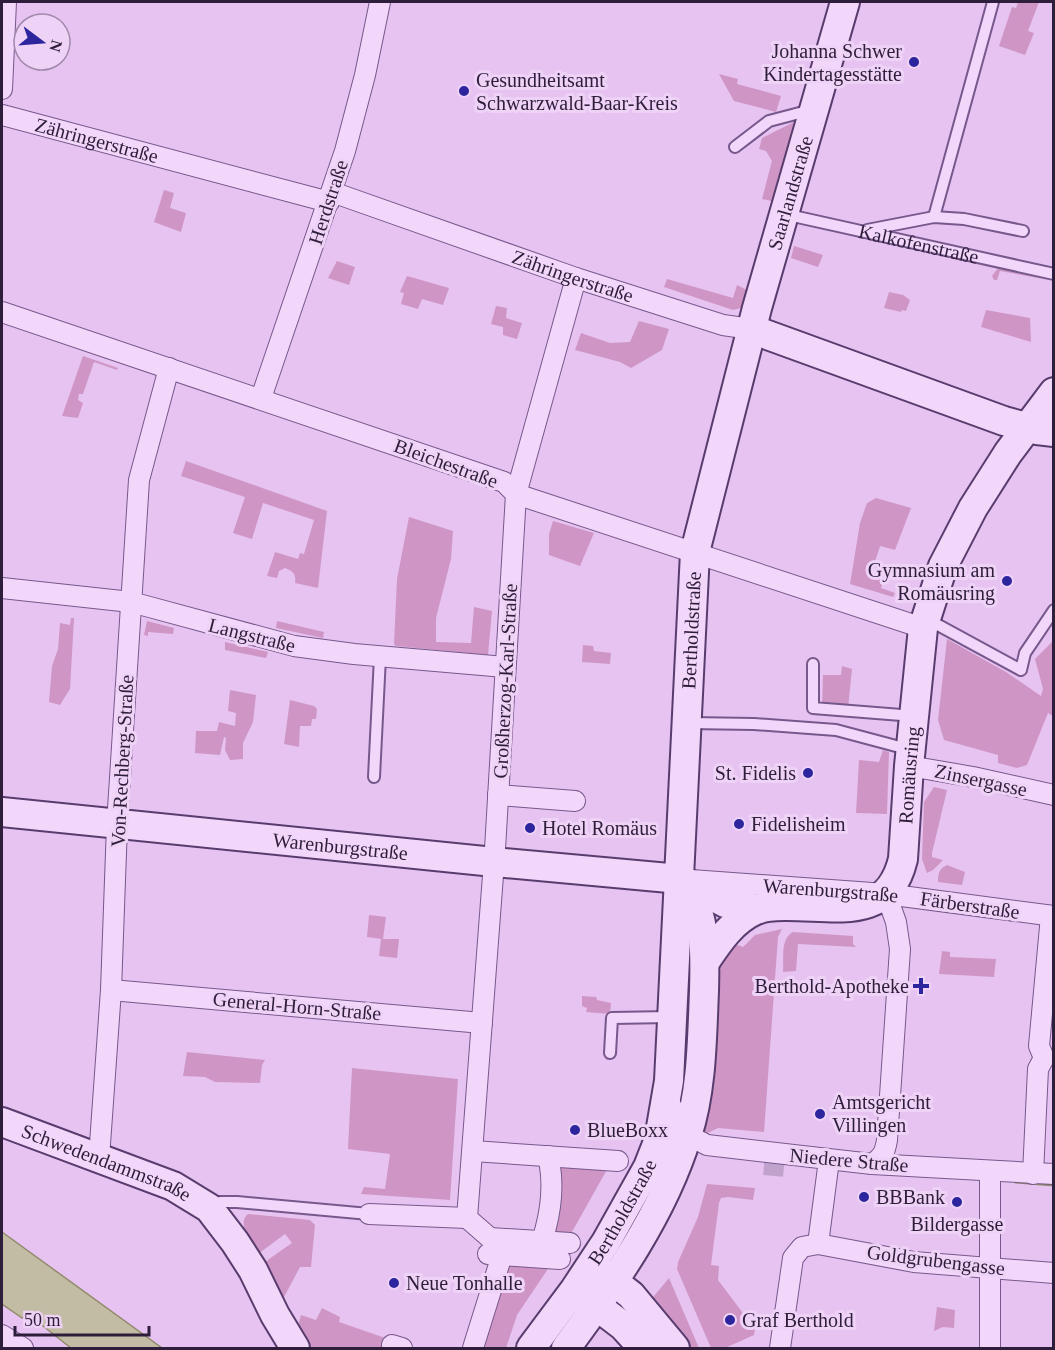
<svg xmlns="http://www.w3.org/2000/svg" width="1055" height="1350" viewBox="0 0 1055 1350" font-family="'Times New Roman',serif">
<style>
.green{fill:#cf96c5}
.water{fill:#c3bca5;stroke:#928b6b;stroke-width:1.5}
.lines{fill:none;stroke-linecap:round;stroke-linejoin:round}
.stream{stroke:#928b6b;stroke-width:5}
.street-tunnel{stroke:#c1a2cd;stroke-width:20;stroke-dasharray:20 10;stroke-linecap:butt}
.lane-casing{stroke:#77588c;stroke-width:14}
.street-casing{stroke:#77588c;stroke-width:22}
.secondary-casing{stroke:#583c6e;stroke-width:32}
.lane{stroke:#f2d7fb;stroke-width:10}
.street{stroke:#f2d7fb;stroke-width:20}
.secondary{stroke:#f2d7fb;stroke-width:28}
.poi-dot{fill:#2c259e;stroke:#efd3f7;stroke-width:2}
.labels{text-anchor:middle;dominant-baseline:central;stroke-width:6;stroke-linejoin:round;paint-order:stroke}
.poi-label{font-size:20px;fill:#2e1d3b;stroke:#efd3f7;text-anchor:start}
.street-label{font-size:20px;fill:#2e1d3b;stroke:#efd3f7}
</style>
<rect width="100%" height="100%" fill="#e6c3f1"/>
<path class="green" d="M1018,2h21l-11,29 6,2 -9,22 -26,-9 13,-39 4,1z
M719,74l19,5 -1,5 44,12 -5,16 -42,-11z
M794,122l-22,79 -10,-2 10,-38 -6,-10 -7,-2 3,-11z
M164,190l10,3 -4,15 16,5 -5,19 -27,-10z
M794,246l29,9 -5,12 -27,-9z
M337,261l18,6 -6,18 -21,-7z
M998,268l51,12 -49,-9 -3,9h-3l-2,-4z
M407,276l42,12 -6,17 -21,-6 -4,10 -17,-5 3,-11 -4,-1z
M667,279l66,19 4,-13 10,5 -6,18 -8,2 -69,-23z
M889,292l14,3 7,5 -4,11 -4,-1 -1,2 -17,-4z
M496,306l11,2 -1,10 16,5 -5,16 -14,-4v-8l-12,-3z
M986,310l44,8 1,24 -50,-15z
M639,321l30,8 -7,21 -31,18 -11,-6 -45,-12 6,-17 29,10 20,-1z
M83,356l35,12 -1,2 -23,-8 -11,32h-4l-1,6 5,3 -5,15 -16,-2z
M186,461l141,50 -9,77 -23,-5c1,-9 -1,-11 -10,-15l-6,3 -2,7 -10,-2 8,-24 23,7 2,-6 4,1 10,-34 -51,-17 -11,36 -19,-6 12,-36 -64,-21z
M876,498l35,10 -16,42 -15,-4 -8,25 13,5 -4,12 14,5 -2,4 -43,-13 10,-61 7,-20z
M409,517l44,14 -2,28 -15,59v24l35,1 3,-36 18,4 -4,44 -92,-9 -2,-2 3,-65z
M553,521l41,12 -14,33 -31,-11v-21z
M71,618h3l-4,71 -10,16 -11,-3 3,-36 6,-17 2,-26 10,2z
M147,621l27,7 -1,6 -25,-2v4l-4,-1z
M277,621l47,11 -1,6 -47,-10z
M947,639l59,33 35,24 2,-7 -8,-30 18,-18v75l-5,-3 -21,52 -10,3 -19,-5v-8l-54,-15 -6,-20z
M225,642l43,10 -2,6 -41,-8z
M583,645l10,1 1,5 17,2 -1,11 -28,-2z
M842,666l10,3 -4,39h-26l1,-33h18z
M230,690l26,5 -3,27 -10,21v16l-13,1 -5,-10 1,-12 -2,-1 -4,18 -25,-2 1,-22h21l2,-9 16,4 1,-13 -8,-2z
M290,700l24,6 3,3 -1,10h-4l-1,7h-11l-1,21 -15,-3z
M883,750l6,2 -2,62 -31,-1 3,-53 20,2z
M934,787l13,3 -15,63v4l11,3 -10,10 -6,3 -5,-14 2,-57z
M947,865l18,7 -3,13 -24,-3c0,-9 1,-13 9,-17z
M369,915l17,2 -3,22h16l-2,19 -18,-2 2,-17 -14,-2z
M782,929l-4,8 -14,195 -46,-4 -14,7 -4,-5 15,-140 8,-30 9,-17 11,4 12,-12z
M793,932l60,4v8l3,3 -58,-3 -2,27 -13,1c1,-14 -3,-33 10,-40z
M942,951l8,1v5l46,2 -2,18 -55,-3z
M582,996l14,1 1,3 14,3 -1,11 -24,-2 1,-4 -5,-2z
M187,1052l78,8 -3,5 -2,18 -45,-1 -10,-5 -22,-1z
M352,1068l106,11 -8,121 -89,-6 3,-7 21,2 5,-35 -42,-5z
M554,1163l55,3 -41,73 -18,-1z
M707,1184l48,4 -2,12 -25,-3 -7,1 -2,5 -8,62 8,1 -1,14 37,49 -1,6 -29,13h-14l-34,-79 1,-7 20,-45z
M248,1214l62,6 5,5 -4,42h-11l-17,32 -19,-35 5,-5 23,-16 -7,-9 -27,20c-6,-11 -22,-30 -10,-40z
M509,1260l43,3 -35,52 -11,33h-26z
M669,1278l30,70h-13l-37,-46z
M937,1307l18,3 -1,18 -11,-1 -9,4z
M322,1308l18,9 -1,5 55,19 -3,7h-80l-14,-19 4,-14 15,5z"/>
<path class="water" d="M2,1232l160,116h-91l-42,-33 -7,3 -20,-14z"/>
<g class="lines">
<path class="stream" d="M1016,1181l38,3"/>
<path class="street-tunnel" d="M764,1165l24,2"/>
<g class="lane-casing">
<g id="lane">
<path d="M735,147l34,-26 42,-11"/>
<path id="s1" d="M784,214l270,60"/>
<path d="M934,217l59,-215"/>
<path d="M867,230l67,-13 30,2 59,12"/>
<path d="M927,627l11,-2 83,45 4,-17 29,-43"/>
<path d="M813,664v44l101,8"/>
<path d="M689,723l65,1 82,6 75,20"/>
<path d="M374,777l6,-120"/>
<path d="M610,1053l2,-35 58,-1"/>
<path d="M210,1208l10,-6h17l132,12"/>
</g>
</g>
<g class="street-casing">
<g id="street">
<path d="M2,89l4,-87"/>
<path id="s2" d="M2,115l327,87"/>
<path id="s3" d="M332,192l244,86 147,47 28,4"/>
<path d="M2,312l502,170 12,12 407,134"/>
<path d="M261,398l84,-247 20,-76 15,-73"/>
<path d="M2,588l129,14 163,44 60,8 151,13"/>
<path d="M909,766l64,11 81,18"/>
<path d="M498,795l77,6"/>
<path id="s4" d="M691,880l195,14 168,22"/>
<path d="M111,990l371,33"/>
<path d="M1044,1058l-5,-12 12,-130"/>
<path d="M667,1099l21,36 19,10 165,19 182,10"/>
<path d="M473,1151l145,10"/>
<path d="M99,1158l12,-168 6,-165 22,-345 30,-112"/>
<path d="M872,1164c11,-7 13,-12 15,-24l13,-191 -4,-27 -10,-28"/>
<path d="M990,1171v177"/>
<path d="M1033,1174l5,-105 6,-11"/>
<path d="M369,1214l98,4"/>
<path d="M542,1241c9,-28 13,-56 6,-85"/>
<path d="M570,1243l-80,-5 -23,-20 28,-369 21,-355 60,-216"/>
<path d="M818,1244l96,18 140,11"/>
<path d="M488,1254l72,5"/>
<path d="M2,1335l21,13"/>
<path d="M392,1345l10,3"/>
<path d="M473,1348l29,-93 2,-16"/>
<path d="M780,1348l13,-90 9,-11 16,-3 11,-84"/>
</g>
</g>
<g class="secondary-casing">
<g id="secondary">
<path d="M751,329l253,92 33,9 17,2"/>
<path id="s5" d="M2,812l492,50 186,17 45,24 34,6"/>
<path id="s6" d="M705,962c14,-21 28,-42 51,-52 9,-4 19,-4 28,-4 50,-1 104,17 119,-47l6,-93 14,-138 20,-62 30,-58 35,-55 46,-61"/>
<path id="s7" d="M2,1122l171,64 36,22 26,34 18,28 22,45 20,33"/>
<path d="M600,1271l31,24 44,53"/>
<path d="M581,1294l42,32 20,22"/>
<path id="s8" d="M531,1348l44,-59 31,-47 42,-75 11,-28 10,-58 26,-529 62,-244 88,-306"/>
<path d="M566,1348c48,-65 97,-134 121,-212 15,-46 15,-98 17,-145 1,-39 3,-81 -24,-112"/>
</g>
</g>
<use href="#lane" class="lane"/>
<use href="#street" class="street"/>
<use href="#secondary" class="secondary"/>
</g>
<g class="poi-dot">
<circle cx="914" cy="62" r="6"/>
<circle cx="464" cy="91" r="6"/>
<circle cx="1007" cy="581" r="6"/>
<circle cx="808" cy="773" r="6"/>
<circle cx="739" cy="824" r="6"/>
<circle cx="530" cy="828" r="6"/>
<path d="M918 977h6v6h6v6h-6v6h-6v-6h-6v-6h6z"/>
<circle cx="820" cy="1114" r="6"/>
<circle cx="575" cy="1130" r="6"/>
<circle cx="864" cy="1197" r="6"/>
<circle cx="957" cy="1202" r="6"/>
<circle cx="394" cy="1283" r="6"/>
<circle cx="730" cy="1320" r="6"/>
</g>
<g class="labels">
<g class="poi-label">
<text x="902" y="51" text-anchor="end">Johanna Schwer<tspan x="902" dy="23">Kindertagesstätte</tspan></text>
<text x="476" y="80">Gesundheitsamt<tspan x="476" dy="23">Schwarzwald-Baar-Kreis</tspan></text>
<text x="995" y="570" text-anchor="end">Gymnasium am<tspan x="995" dy="23">Romäusring</tspan></text>
<text x="796" y="773" text-anchor="end">St. Fidelis</text>
<text x="751" y="824">Fidelisheim</text>
<text x="542" y="828">Hotel Romäus</text>
<text x="909" y="986" text-anchor="end">Berthold-Apotheke</text>
<text x="832" y="1102">Amtsgericht<tspan x="832" dy="23">Villingen</tspan></text>
<text x="587" y="1130">BlueBoxx</text>
<text x="876" y="1197">BBBank</text>
<text x="957" y="1224" text-anchor="middle">Bildergasse</text>
<text x="406" y="1283">Neue Tonhalle</text>
<text x="742" y="1320">Graf Berthold</text>
</g>
<g class="street-label">
<text stroke="none"><textPath href="#s2" startOffset="98">Zähringerstraße</textPath></text>
<text stroke="none"><textPath href="#s8" startOffset="1206">Saarlandstraße</textPath></text>
<text transform="translate(328 202) rotate(-72)">Herdstraße</text>
<text stroke="none"><textPath href="#s1" startOffset="138">Kalkofenstraße</textPath></text>
<text stroke="none"><textPath href="#s3" startOffset="255">Zähringerstraße</textPath></text>
<text transform="translate(446 463) rotate(20)">Bleichestraße</text>
<text stroke="none"><textPath href="#s8" startOffset="756">Bertholdstraße</textPath></text>
<text transform="translate(252 635) rotate(14)">Langstraße</text>
<text transform="translate(505 681) rotate(-87)">Großherzog-Karl-Straße</text>
<text transform="translate(122 761) rotate(-87)">Von-Rechberg-Straße</text>
<text stroke="none"><textPath href="#s6" startOffset="330">Romäusring</textPath></text>
<text transform="translate(981 780) rotate(12)">Zinsergasse</text>
<text stroke="none"><textPath href="#s5" startOffset="340">Warenburgstraße</textPath></text>
<text stroke="none"><textPath href="#s4" startOffset="140">Warenburgstraße</textPath></text>
<text transform="translate(970 905) rotate(8)">Färberstraße</text>
<text transform="translate(297 1006) rotate(5)">General-Horn-Straße</text>
<text transform="translate(849 1160) rotate(5)">Niedere Straße</text>
<text stroke="none"><textPath href="#s7" startOffset="112">Schwedendammstraße</textPath></text>
<text stroke="none"><textPath href="#s8" startOffset="164">Bertholdstraße</textPath></text>
<text transform="translate(936 1260) rotate(7)">Goldgrubengasse</text>
</g>
</g>
<rect width="1055" height="1350" fill="none" stroke="#2e1d3b" stroke-width="6"/>
<g transform="translate(42 42) rotate(106)"><circle r="28" fill="#efd3f7" stroke="#a28aac" stroke-width="1.5"/>
<path d="M0-4.5L10 22L0 15L-10 22Z" fill="#2c259e"/>
<text y="-9" font-size="16" font-weight="bold" text-anchor="middle" fill="#2e1d3b">N</text>
</g>
<path d="M15 1326v9h134v-9" fill="none" stroke="#2e1d3b" stroke-width="3"/>
<text x="24" y="1326" font-size="18" fill="#2e1d3b" stroke="#efd3f7" stroke-width="4.5" paint-order="stroke">50 m</text>
</svg>
